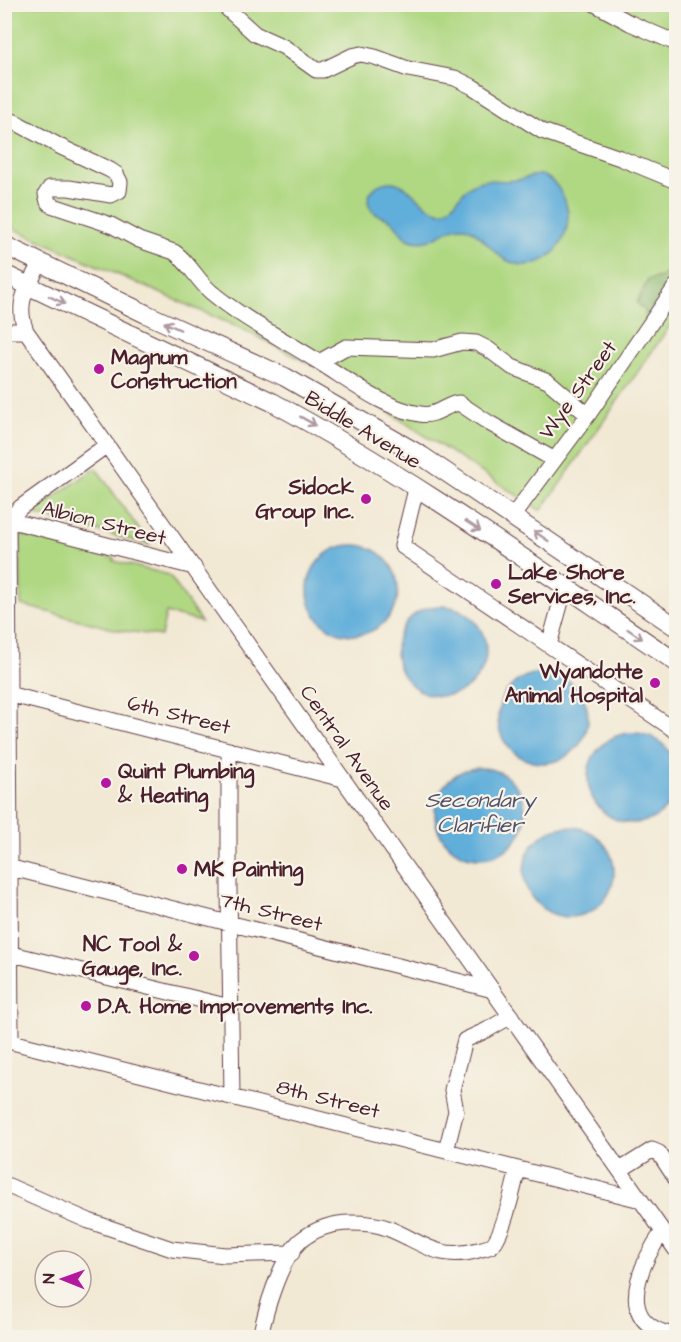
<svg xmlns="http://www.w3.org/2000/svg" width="681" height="1342" viewBox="0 0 681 1342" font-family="'Architects Daughter',sans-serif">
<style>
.green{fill:#b0d883;stroke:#7d7c57;stroke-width:1.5}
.forest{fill:#8cb871;stroke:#6b6c4e;stroke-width:1.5}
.water{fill:#61aeda;stroke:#566682;stroke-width:1.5}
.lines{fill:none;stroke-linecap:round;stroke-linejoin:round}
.minor-casing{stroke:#633d44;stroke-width:17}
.major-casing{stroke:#633d44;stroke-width:20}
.minor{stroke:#fff;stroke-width:15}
.major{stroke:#fff;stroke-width:18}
.oneway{stroke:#ae9aa0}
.poi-dot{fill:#b5179e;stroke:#f7f3e8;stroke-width:2}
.labels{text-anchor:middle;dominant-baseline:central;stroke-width:4.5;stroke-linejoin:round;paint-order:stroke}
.poi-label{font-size:21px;font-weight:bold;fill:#4a1f2b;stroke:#f7f3e8;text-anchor:start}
.street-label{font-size:21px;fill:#4a1f2b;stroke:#f7f3e8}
.water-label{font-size:22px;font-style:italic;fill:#525168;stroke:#f7f3e8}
</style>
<rect width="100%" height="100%" fill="#f7f3e8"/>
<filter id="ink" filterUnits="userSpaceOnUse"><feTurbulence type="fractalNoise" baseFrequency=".0167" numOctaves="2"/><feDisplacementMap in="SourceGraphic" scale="12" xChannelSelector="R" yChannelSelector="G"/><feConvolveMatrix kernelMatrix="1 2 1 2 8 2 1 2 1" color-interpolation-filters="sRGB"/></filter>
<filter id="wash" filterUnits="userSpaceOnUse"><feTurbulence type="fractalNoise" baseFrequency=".008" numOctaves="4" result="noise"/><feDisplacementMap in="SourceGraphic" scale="24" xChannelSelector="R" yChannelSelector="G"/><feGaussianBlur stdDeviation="1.35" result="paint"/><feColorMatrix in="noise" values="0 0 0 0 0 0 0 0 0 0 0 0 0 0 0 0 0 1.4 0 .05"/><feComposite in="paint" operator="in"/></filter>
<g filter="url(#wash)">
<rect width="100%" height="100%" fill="#f2e9d4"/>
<path class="green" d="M5,5h671v312l-135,194 -209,-136 -90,-46 -237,-104z
M96,468l54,77 -117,-31 1,-3z
M22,535l92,23v3l55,14 32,47 -35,-9 -5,23 -43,-6 -97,-25 -1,-69z"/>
<path class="forest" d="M676,247v32l-30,42 -1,-10 -8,-8 11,-23 13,-3 7,-6 -1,-16z"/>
<path class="water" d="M540,175c15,3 23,19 27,33 2,6 1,11 0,18 -5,29 -33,48 -61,34 -14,-7 -27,-29 -38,-32 -21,-7 -35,23 -60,11 -8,-4 -9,-11 -15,-17 -7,-6 -18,-5 -23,-14 -7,-14 8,-27 22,-26 20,2 29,27 50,30 14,-5 18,-21 31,-28 14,-8 29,-1 43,-4 8,-1 15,-5 24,-5z
M308 590a45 45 0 1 1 90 0a45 45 0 1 1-90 0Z
M396 651a45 45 0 1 1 90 0a45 45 0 1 1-90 0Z
M498 718a45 45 0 1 1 90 0a45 45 0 1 1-90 0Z
M588 778a45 45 0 1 1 90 0a45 45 0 1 1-90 0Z
M435 813a45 45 0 1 1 90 0a45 45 0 1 1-90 0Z
M524 872a45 45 0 1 1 90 0a45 45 0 1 1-90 0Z"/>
</g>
<g filter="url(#ink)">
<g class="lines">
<g class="minor-casing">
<path id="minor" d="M222,4l33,30 29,13 32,23h7l29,-14 9,-2 14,3 33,12 47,9 18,9 69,44 78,27 56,23
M595,4l35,19 46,20
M4,119l11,3 46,25 49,23 6,4 4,8 -1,9 -8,4 -42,-7h-19l-4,6 2,8 3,3 60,20 28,15 35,12c14,9 23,28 37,40 32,27 72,47 108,70 31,19 64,46 101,52 17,3 26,-10 39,-11l30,20 64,36
M41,262c-14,26 -26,40 -15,69l650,919
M4,331h22
M319,362l27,-15 87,3 29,-8 14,1 12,6 24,18 36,14 40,34
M416,489l-14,57 274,185
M512,517l76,-102 88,-129
M4,519l190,48
M549,645l16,-58
M4,693l339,86
M229,750v138l3,209
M4,866l489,124
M4,952l226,55
M4,1040l637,160
M11,1041l-3,-521 13,-13 86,-62
M446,1151l10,-40 -4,-21 13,-50 22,-10 24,-14
M620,1170l32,-20 7,3 17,26
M4,1184l85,37 83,28 53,6 67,-2
M663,1231c-16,23 -46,77 -9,97 6,4 15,6 22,7
M260,1338c5,-27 20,-78 40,-97 14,-12 33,-18 51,-18 11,0 26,1 36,5 34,13 51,34 91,22 3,-1 9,-2 13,-4 12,-9 23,-61 27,-77"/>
</g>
<g class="major-casing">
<path id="major" d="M4,245l142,69 139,63 137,79 254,171
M4,274l268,128c141,76 272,171 404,260"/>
</g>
<use href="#minor" class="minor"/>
<use href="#major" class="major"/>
</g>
<defs><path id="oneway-shaft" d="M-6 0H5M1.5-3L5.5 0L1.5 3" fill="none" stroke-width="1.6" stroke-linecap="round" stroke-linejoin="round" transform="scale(1.5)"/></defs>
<g class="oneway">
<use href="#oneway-shaft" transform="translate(57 300) rotate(26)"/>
<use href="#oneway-shaft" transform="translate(172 326) rotate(-156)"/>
<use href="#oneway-shaft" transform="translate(308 421) rotate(29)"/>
<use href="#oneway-shaft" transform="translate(473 526) rotate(33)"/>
<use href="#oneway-shaft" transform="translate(541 536) rotate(-146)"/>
<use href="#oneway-shaft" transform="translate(635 634) rotate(34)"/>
</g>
</g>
<g class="poi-dot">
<circle cx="99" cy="369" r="6"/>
<circle cx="366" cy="499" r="6"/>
<circle cx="496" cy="584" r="6"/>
<circle cx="655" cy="683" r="6"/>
<circle cx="106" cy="783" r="6"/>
<circle cx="182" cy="869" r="6"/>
<circle cx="194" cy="956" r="6"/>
<circle cx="86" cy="1006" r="6"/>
</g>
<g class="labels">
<g class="poi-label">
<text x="111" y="357">Magnum<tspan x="111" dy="24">Construction</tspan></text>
<text x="354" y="487" text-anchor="end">Sidock<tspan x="354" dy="24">Group Inc.</tspan></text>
<text x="508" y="572">Lake Shore<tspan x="508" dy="24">Services, Inc.</tspan></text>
<text x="643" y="671" text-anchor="end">Wyandotte<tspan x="643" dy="24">Animal Hospital</tspan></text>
<text x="118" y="771">Quint Plumbing<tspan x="118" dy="24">&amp; Heating</tspan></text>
<text x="194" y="869">MK Painting</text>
<text x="182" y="944" text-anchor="end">NC Tool &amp;<tspan x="182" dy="24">Gauge, Inc.</tspan></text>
<text x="98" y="1006">D.A. Home Improvements Inc.</text>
</g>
<g class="street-label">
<text transform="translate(578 390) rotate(-54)">Wye Street</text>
<text transform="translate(363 430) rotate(31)">Biddle Avenue</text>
<text transform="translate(104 523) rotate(14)">Albion Street</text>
<text transform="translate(179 715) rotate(14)">6th Street</text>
<text transform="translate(347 748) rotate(55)">Central Avenue</text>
<text transform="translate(271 912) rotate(14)">7th Street</text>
<text transform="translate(328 1099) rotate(14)">8th Street</text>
</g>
<g class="water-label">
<text x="480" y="800">Secondary<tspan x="480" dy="25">Clarifier</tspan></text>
</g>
</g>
<rect width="681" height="1342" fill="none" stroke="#f7f3e8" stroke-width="24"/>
<g transform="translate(63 1279) rotate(271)"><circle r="28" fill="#f7f3e8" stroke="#b29e9c" stroke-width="1.5"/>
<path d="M0-4.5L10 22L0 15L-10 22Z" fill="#b5179e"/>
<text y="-9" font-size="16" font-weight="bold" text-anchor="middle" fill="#4a1f2b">N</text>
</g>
</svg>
